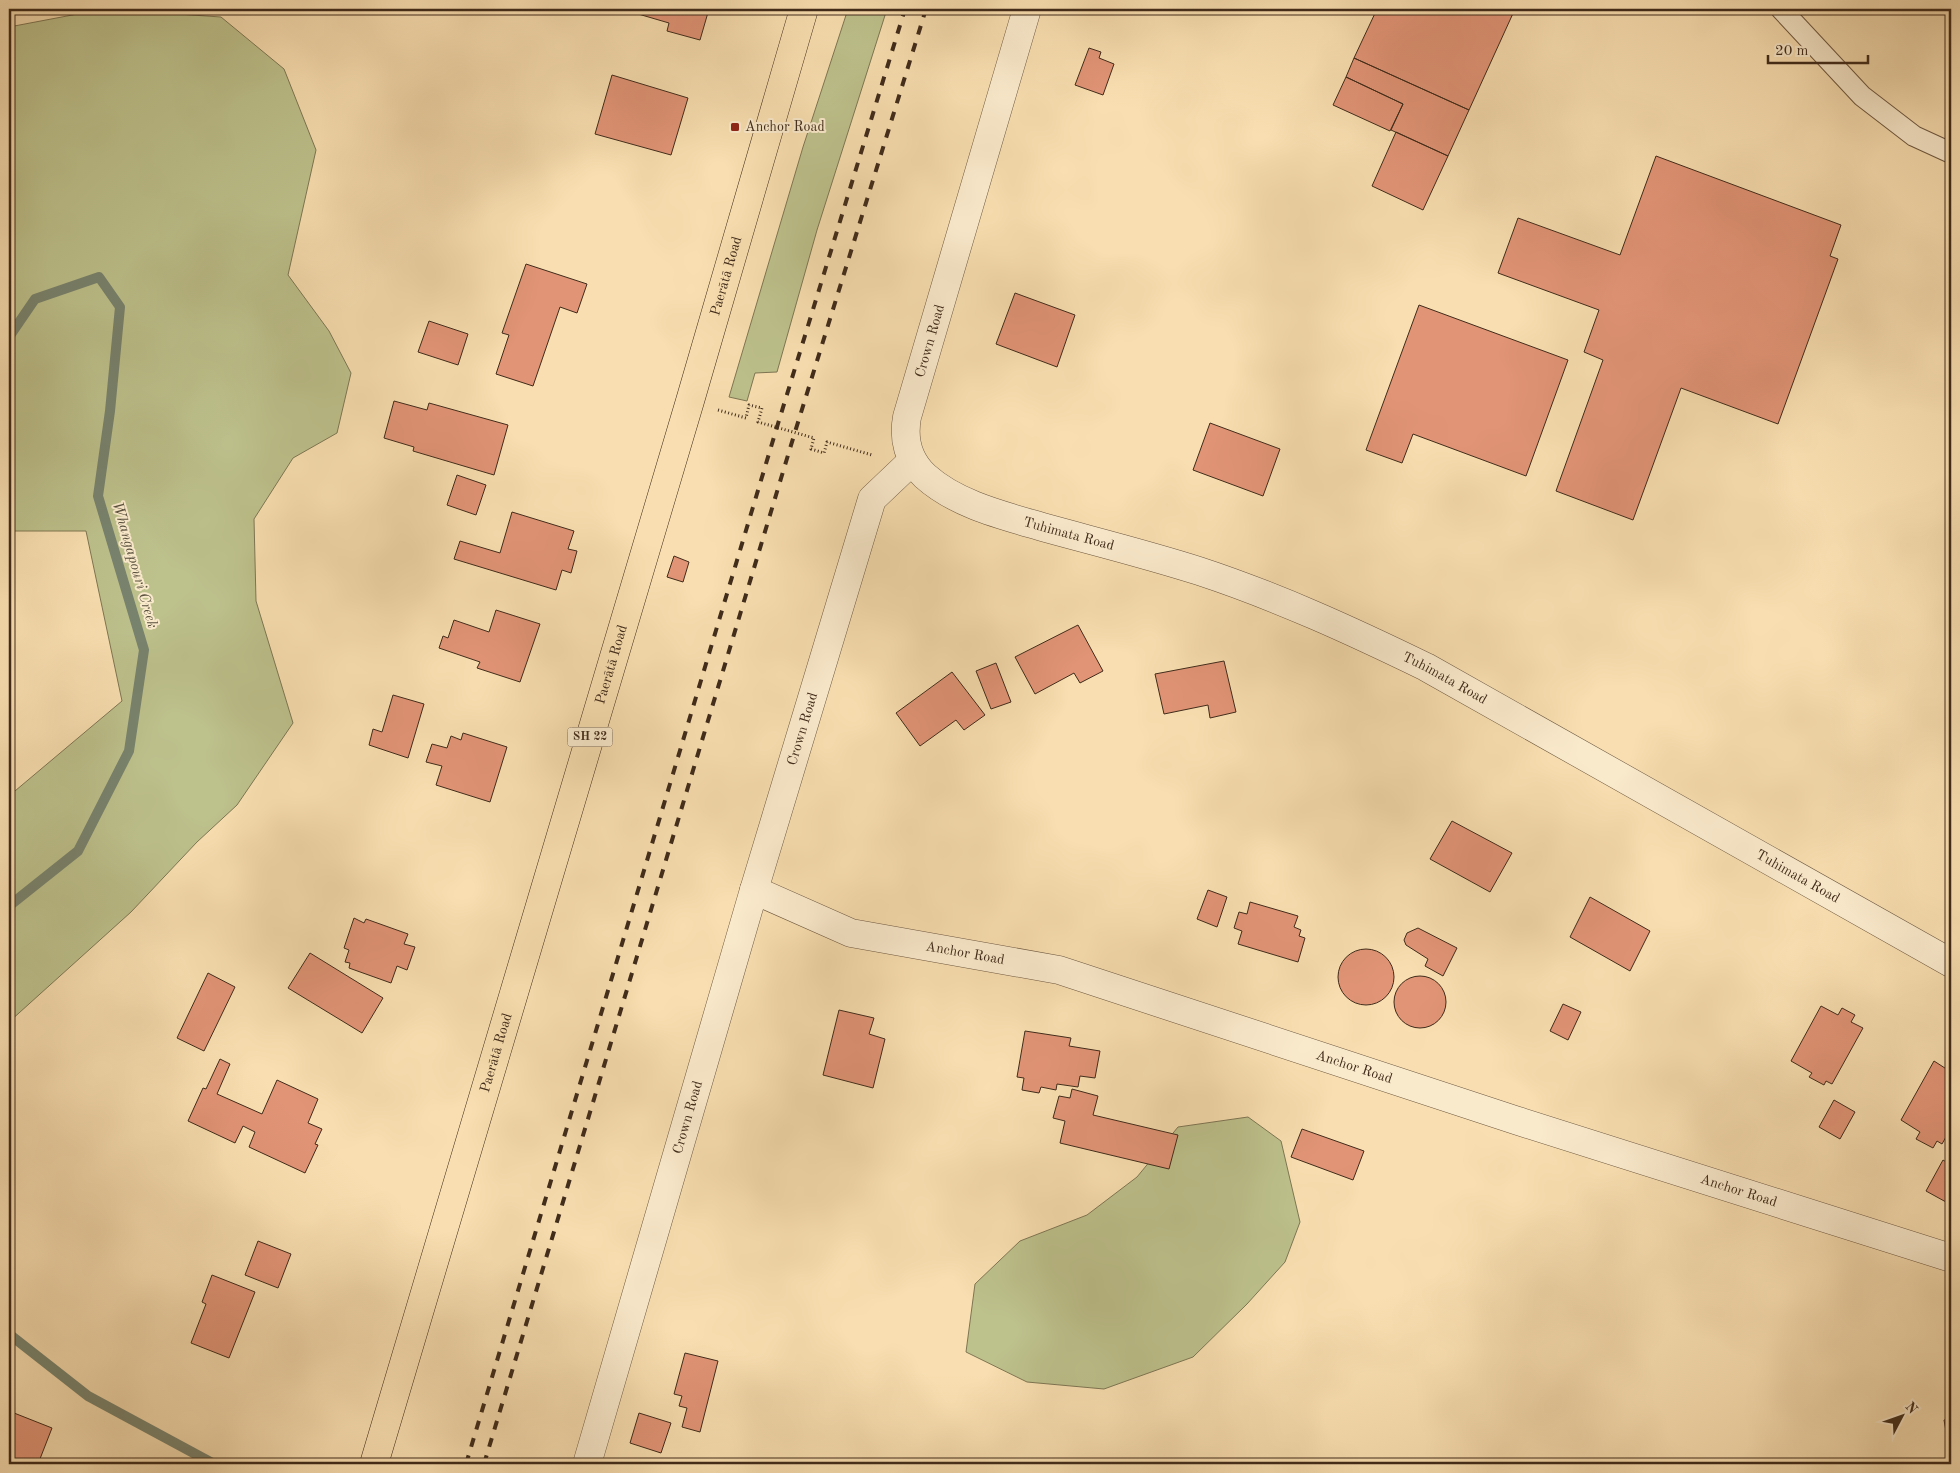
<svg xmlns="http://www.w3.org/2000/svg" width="1960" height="1473" viewBox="0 0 1960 1473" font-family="'Old Standard TT',serif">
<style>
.green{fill:#bdc18c;stroke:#7e7653}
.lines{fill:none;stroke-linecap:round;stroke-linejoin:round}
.stream{stroke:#78836e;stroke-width:10}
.building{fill:#e19476;stroke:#402b1a}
.service-casing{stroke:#6e5840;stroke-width:22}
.minor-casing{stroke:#6e5840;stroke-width:29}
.trunk-casing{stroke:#402b1a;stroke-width:29}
.path{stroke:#402b1a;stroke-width:3;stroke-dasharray:1 2.5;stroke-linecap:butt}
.service{stroke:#faeacc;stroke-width:20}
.minor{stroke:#faeacc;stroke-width:28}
.trunk{stroke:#f8deb0;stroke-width:28}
.rail{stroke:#402b1a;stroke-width:4;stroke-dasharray:9 9;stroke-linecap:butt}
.poi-dot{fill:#8f2418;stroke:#faeacc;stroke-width:2}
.labels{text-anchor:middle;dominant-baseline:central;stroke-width:4;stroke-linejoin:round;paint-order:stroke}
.shield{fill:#faeacc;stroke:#78644f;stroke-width:1}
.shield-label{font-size:12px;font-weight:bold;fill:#402b1a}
.poi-label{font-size:14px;fill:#402b1a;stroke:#faeacc;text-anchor:start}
.street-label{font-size:14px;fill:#402b1a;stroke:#faeacc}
.water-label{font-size:15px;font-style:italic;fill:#58503d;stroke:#faeacc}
</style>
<rect width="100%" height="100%" fill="#f8deb0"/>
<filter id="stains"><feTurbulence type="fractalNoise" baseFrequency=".004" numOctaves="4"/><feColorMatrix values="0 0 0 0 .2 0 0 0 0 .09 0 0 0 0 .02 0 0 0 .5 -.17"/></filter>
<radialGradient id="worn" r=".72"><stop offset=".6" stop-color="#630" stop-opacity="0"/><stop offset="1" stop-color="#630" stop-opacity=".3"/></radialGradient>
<path class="green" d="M104,9l117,8 63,52 32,81 -28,125 41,56 22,42 -14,60 -44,25 -39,61 2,82 37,122 -56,82 -40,37 -66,70 -122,110v-226l113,-95 -36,-170h-77v-504z
M848,9h39l-70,221 -40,142 -22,1 -8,28 -18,-4 74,-250z
M1248,1117l33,24 19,81 -15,40 -38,42 -54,53 -89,32 -77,-7 -61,-30 9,-68 45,-43 67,-26 50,-38 41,-50z"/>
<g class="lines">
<path class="stream" d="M9,337l26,-38 64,-22 21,30 -10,104 -12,85 46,154 -15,101 -51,100 -69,55
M9,1334l79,62 126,68"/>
</g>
<path class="building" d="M628,9h81l-9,31 -33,-9 2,-8 -41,-12z
M1377,9h138l-46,101 -115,-52z
M1089,48l12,4 -2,6 15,6 -11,31 -28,-10z
M1354,58l115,52 -21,46 -57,-26 12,-26 -57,-27z
M612,75l76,23 -17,57 -76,-21z
M1346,77l57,27 -13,27 -57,-26z
M1396,132l52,24 -25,54 -51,-24z
M1656,156l185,69 -11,31 8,3 -60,165 -97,-36 -48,132 -77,-29 47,-131 -19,-8 15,-42 -101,-37 20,-55 102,37z
M526,264l61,20 -10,29 -17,-6 -27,79 -37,-12 13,-39 -7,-2z
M1015,293l60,22 -18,52 -61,-23z
M1419,305l149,55 -42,116 -113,-42 -11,29 -36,-13z
M429,321l39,13 -10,31 -40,-13z
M394,401l33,9 2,-7 79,22 -14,50 -81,-24 1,-4 -30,-9z
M1210,423l70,26 -17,47 -70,-26z
M457,475l29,10 -10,30 -29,-10z
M512,512l62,19 -6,18 9,2 -6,22 -9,-3 -6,20 -102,-31 6,-18 40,12z
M674,556l15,6 -6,20 -16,-5z
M496,610l44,14 -20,58 -43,-14 3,-6 -41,-14 4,-12 5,2 6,-18 35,12z
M1078,625l25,46 -23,12 -6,-10 -39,21 -20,-37z
M1224,661l12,51 -26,6 -2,-13 -44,9 -9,-40z
M996,663l15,39 -20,7 -15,-38z
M952,672l33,43 -21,15 -8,-10 -36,26 -24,-33z
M393,695l31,9 -16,54 -39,-13 4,-16 9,3z
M463,733l44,14 -17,55 -54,-17 6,-19 -16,-4 6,-18 15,4 4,-12 10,4z
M1452,821l60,32 -22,39 -60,-33z
M1208,890l19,7 -10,30 -20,-8z
M1590,897l60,34 -20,40 -60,-34z
M1250,902l48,14 -4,11 7,3 -2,6 6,2 -7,24 -60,-18 4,-13 -8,-3 5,-16 8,2z
M354,918l10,5 2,-4 42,15 -4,10 11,3 -8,23 -10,-4 -6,17 -42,-15 1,-5 -5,-1 4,-12 -5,-2z
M1418,928l39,20 -14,28 -18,-10 3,-7 -22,-14 -2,-5 3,-7z
M1338 977a28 28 0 1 1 56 0a28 28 0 1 1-56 0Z
M310,953l73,45 -21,35 -74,-45z
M208,973l27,14 -31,64 -27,-13z
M1394 1002a26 26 0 1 1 52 0a26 26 0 1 1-52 0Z
M1563,1004l18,8 -13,28 -18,-9z
M1821,1006l17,9 4,-7 13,7 -4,7 12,6 -31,56 -6,-3 -2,4 -15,-8 3,-4 -21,-12z
M839,1010l35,8 -5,16 16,5 -12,49 -50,-13z
M1025,1031l46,7 -2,8 31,5 -5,27 -15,-2 -2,11 -21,-3 -1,6 -15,-3 -2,6 -17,-3 2,-12 -7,-1z
M220,1059l10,5 -13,30 45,20 15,-34 41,19 -10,24 14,6 -7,15 3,1 -13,28 -56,-26 6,-15 -12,-6 -8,17 -47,-22 15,-33 3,1z
M1934,1061l14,9 3,-7v65l-9,16 -5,-3 -4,7 -17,-9 4,-7 -19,-12z
M1072,1089l26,7 -5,19 85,20 -9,34 -109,-26 5,-22 -12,-3 6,-22 11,2z
M1834,1100l21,12 -15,27 -21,-12z
M1302,1129l62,22 -11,29 -62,-23z
M1943,1160l8,5v28l-5,9 -20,-11z
M258,1241l33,13 -13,34 -33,-13z
M212,1275l43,17 -26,66 -38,-15 15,-39 -4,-2z
M685,1353l33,8 -18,71 -18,-5 5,-19 -8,-2 3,-10 -8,-2z
M9,1411l43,17 -14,36h-29z
M639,1413l32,10 -10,30 -31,-10z
M1951,1419v17l-4,1 -3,-17z"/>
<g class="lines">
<g class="service-casing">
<path id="service" d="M1781,9l81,87 52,40 37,17"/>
</g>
<g class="minor-casing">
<g id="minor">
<path id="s1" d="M1027,9l-120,408c-4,22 1,43 18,59 32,29 80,40 121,52 51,14 103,27 153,43 79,26 153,60 227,96l525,296"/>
<path id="s2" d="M754,890l97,43 208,37 456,150 436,138"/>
<path id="s3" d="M587,1464l167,-574 118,-391 40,-38"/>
</g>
</g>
<g class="trunk-casing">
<g id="trunk">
<path id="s4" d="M374,1464l316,-1063 114,-392"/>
</g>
</g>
<path class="path" d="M718,410l28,8 3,-13 13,3 -4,14 56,16 -3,11 13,4 3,-11 45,13"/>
<use href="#service" class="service"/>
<use href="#minor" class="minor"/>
<use href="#trunk" class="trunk"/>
<path class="rail" d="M466,1464l311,-1037 128,-418
M484,1464l311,-1032 131,-423"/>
</g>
<rect class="poi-dot" x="730" y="122" width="10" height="10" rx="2.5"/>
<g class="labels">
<rect class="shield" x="567.5" y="727.5" width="45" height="19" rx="4"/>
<g class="shield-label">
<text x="590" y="737">SH 22</text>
</g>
<g class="poi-label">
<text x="745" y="127">Anchor Road</text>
</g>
<g class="street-label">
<text stroke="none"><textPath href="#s4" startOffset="1239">Paerātā Road</textPath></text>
<text transform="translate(930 341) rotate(-74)">Crown Road</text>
<text stroke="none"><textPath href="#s1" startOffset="646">Tuhimata Road</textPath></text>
<text stroke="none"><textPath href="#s4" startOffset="834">Paerātā Road</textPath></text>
<text stroke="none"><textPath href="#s1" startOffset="1050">Tuhimata Road</textPath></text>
<text stroke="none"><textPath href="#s3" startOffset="766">Crown Road</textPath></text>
<text stroke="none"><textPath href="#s1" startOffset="1455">Tuhimata Road</textPath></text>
<text stroke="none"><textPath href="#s2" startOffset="222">Anchor Road</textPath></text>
<text stroke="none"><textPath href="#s4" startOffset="429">Paerātā Road</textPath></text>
<text stroke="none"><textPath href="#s2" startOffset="628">Anchor Road</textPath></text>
<text stroke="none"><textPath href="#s3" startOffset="361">Crown Road</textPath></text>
<text stroke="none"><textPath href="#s2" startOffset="1032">Anchor Road</textPath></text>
</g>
<g class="water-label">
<text transform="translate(134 565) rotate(74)">Whangapouri Creek</text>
</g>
</g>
<rect width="1960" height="1473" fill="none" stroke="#f8deb0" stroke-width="30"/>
<rect x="10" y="10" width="1940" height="1453" fill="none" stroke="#402b1a" stroke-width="2.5"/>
<rect x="15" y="15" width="1930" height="1443" fill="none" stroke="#402b1a"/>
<g transform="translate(1902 1416) rotate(49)" stroke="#faeacc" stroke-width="4" paint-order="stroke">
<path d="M0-4L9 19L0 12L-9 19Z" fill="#402b1a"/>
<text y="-8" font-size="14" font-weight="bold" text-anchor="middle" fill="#402b1a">N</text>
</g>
<path d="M1768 55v8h100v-8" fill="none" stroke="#402b1a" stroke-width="2.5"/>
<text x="1775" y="55" font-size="15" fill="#402b1a" stroke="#faeacc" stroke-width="4" paint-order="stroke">20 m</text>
<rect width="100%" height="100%" filter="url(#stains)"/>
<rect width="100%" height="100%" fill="url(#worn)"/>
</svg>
